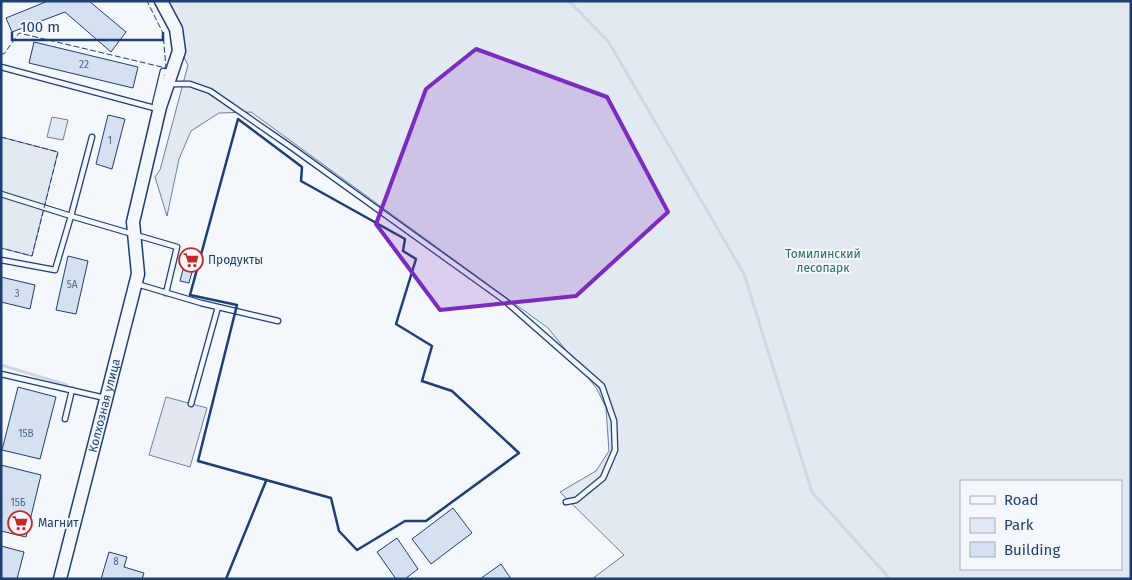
<svg xmlns="http://www.w3.org/2000/svg" width="1132" height="580" viewBox="0 0 1132 580" font-family="'Fira Sans',sans-serif">
<style>
.green{fill:#e3e9f0;stroke:#687fa3;fill-rule:evenodd}
.parking{fill:#e3e8f0;stroke:#687fa3}
.lines{fill:none;stroke-linecap:round;stroke-linejoin:round}
.stream{stroke:#cfd7e4;stroke-width:3}
.building{fill:#d5e0f0;stroke:#1d3f73}
.lane-casing{stroke:#1d3f73;stroke-width:7}
.secondary-casing{stroke:#1d3f73;stroke-width:15}
.lane{stroke:#f4f7fb;stroke-width:4.5}
.secondary{stroke:#f4f7fb;stroke-width:12}
.fence{stroke:#1d3f73;stroke-width:1;stroke-dasharray:6 2.5;stroke-linecap:butt}
.wall{stroke:#1d3f73;stroke-width:2.5}
.marked{fill:#7b2cbf;fill-opacity:0.2;stroke:#7b2cbf;stroke-width:4;stroke-linejoin:round}
.labels{text-anchor:middle;dominant-baseline:central;stroke-width:4;stroke-linejoin:round;paint-order:stroke}
.number-label{font-size:10px;fill:#4b6792}
.park-label{font-size:12px;fill:#2c6c60;stroke:#f4f7fb}
.poi-label{font-size:12px;fill:#1d3f73;stroke:#f4f7fb;text-anchor:start}
.street-label{font-size:12px;fill:#1d3f73;stroke:#f4f7fb}
</style>
<rect width="100%" height="100%" fill="#f4f7fb"/>
<path class="green" d="M154,1h977v578h-539l32,-24 -64,-63 36,-21 13,-20 -3,-43 -9,-19 -49,-61 -297,-216 -32,1 -28,18 -12,28 -12,57 -12,-39 5,-7 28,-105zM961,481h160v88h-160z
M52,117l16,3 -5,20 -16,-3z
M1,137l57,15 -26,104 -31,-8z"/>
<path class="parking" d="M166,397l41,11 -17,59 -41,-12z"/>
<g class="lines">
<path class="stream" d="M569,1l39,40 136,233 68,218 78,87
M1,365l66,20"/>
</g>
<path class="building" d="M48,1h41l37,31 -15,20 -46,-40 -53,20 -6,-14z
M34,42l104,25 -5,21 -104,-25z
M108,115l17,4 -13,50 -16,-5z
M187,254l9,3 -7,26 -9,-2z
M68,256l20,5 -12,53 -20,-4z
M1,277l34,8 -5,24 -29,-7z
M18,387l38,10 -16,62 -38,-9z
M1,465l40,10 -15,62 -25,-6z
M453,508l19,25 -41,31 -19,-25z
M397,538l21,31 -13,10h-9l-19,-27z
M1,546l23,6 -7,27h-16z
M109,552l18,5 -3,10 20,6 -2,6h-41z
M501,564l10,15h-31z"/>
<g class="lines">
<g class="lane-casing">
<path id="lane" d="M1,67l157,42
M170,84h20l20,7 81,56 213,153 98,86 12,35 1,29 -12,28 -27,22 -10,2
M155,104l8,-33 8,2
M1,194l70,22 21,-79
M1,260l54,10 16,-54 106,31 -11,46
M137,284l64,19 77,18
M1,374l104,24
M191,404l27,-97
M65,419l7,-29"/>
</g>
<g class="secondary-casing">
<g id="secondary">
<path id="s1" d="M60,579l78,-305 -5,-52 27,-115 19,-56 -3,-22 -15,-28"/>
</g>
</g>
<use href="#lane" class="lane"/>
<use href="#secondary" class="secondary"/>
<path class="fence" d="M1,53l3,1 15,-21 147,35 -3,-35 -16,-32
M1,137l57,15 -26,104 -31,-8"/>
<path class="wall" d="M238,119l64,48 -1,14 104,58 -2,12 13,8 -20,65 36,22 -10,35 30,10 67,62 -93,68h-21l-48,29 -18,-19 -8,-33 -133,-37 39,-156 -47,-10z
M226,579l40,-98"/>
</g>
<path class="marked" d="M476,49l131,48 61,115 -92,84 -136,14 -64,-86 50,-135z"/>
<defs>
<g id="supermarket-ring" transform="scale(1.25)"><circle r="9.5" fill="#f4f7fb" stroke="#c62828" stroke-width="1.5"/><path d="M-6-5.5h2.5l.6 2H6L4.5 2H-2.5L-4.4-4H-6ZM-1.5 3.2a1.3 1.3 0 1 0 .1 0ZM3 3.2a1.3 1.3 0 1 0 .1 0Z" fill="#c62828"/></g>
</defs>
<g fill-rule="evenodd">
<use href="#supermarket-ring" x="191" y="260"/>
<use href="#supermarket-ring" x="20" y="523"/>
</g>
<g class="labels">
<g class="number-label">
<text x="84" y="65">22</text>
<text x="110" y="141">1</text>
<text x="72" y="285">5А</text>
<text x="17" y="294">3</text>
<text x="26" y="434">15В</text>
<text x="18" y="503">15Б</text>
<text x="116" y="562">8</text>
</g>
<g class="park-label">
<text x="823" y="254">Томилинский<tspan x="823" dy="14">лесопарк</tspan></text>
</g>
<g class="poi-label">
<text x="208" y="260">Продукты</text>
<text x="38" y="523">Магнит</text>
</g>
<g class="street-label">
<text stroke="none"><textPath href="#s1" startOffset="179">Колхозная улица</textPath></text>
</g>
</g>
<rect width="1132" height="580" fill="none" stroke="#1d3f73" stroke-width="5"/>
<rect x="960" y="480" width="162" height="90" fill="#f4f7fb" stroke="#9eadc5"/>
<rect x="970" y="496" width="25" height="8" fill="#f4f7fb" stroke="#9eadc5"/>
<text x="1004" y="505" font-size="15" fill="#1d3f73">Road</text>
<rect x="970" y="518" width="25" height="15" fill="#e3e9f0" stroke="#9eadc5"/>
<text x="1004" y="530" font-size="15" fill="#1d3f73">Park</text>
<rect x="970" y="542" width="25" height="15" fill="#d5e0f0" stroke="#9eadc5"/>
<text x="1004" y="555" font-size="15" fill="#1d3f73">Building</text>
<path d="M12 32v8h151v-8" fill="none" stroke="#1d3f73" stroke-width="2.5"/>
<text x="20" y="32" font-size="15" fill="#1d3f73" stroke="#f4f7fb" stroke-width="4" paint-order="stroke">100 m</text>
</svg>
